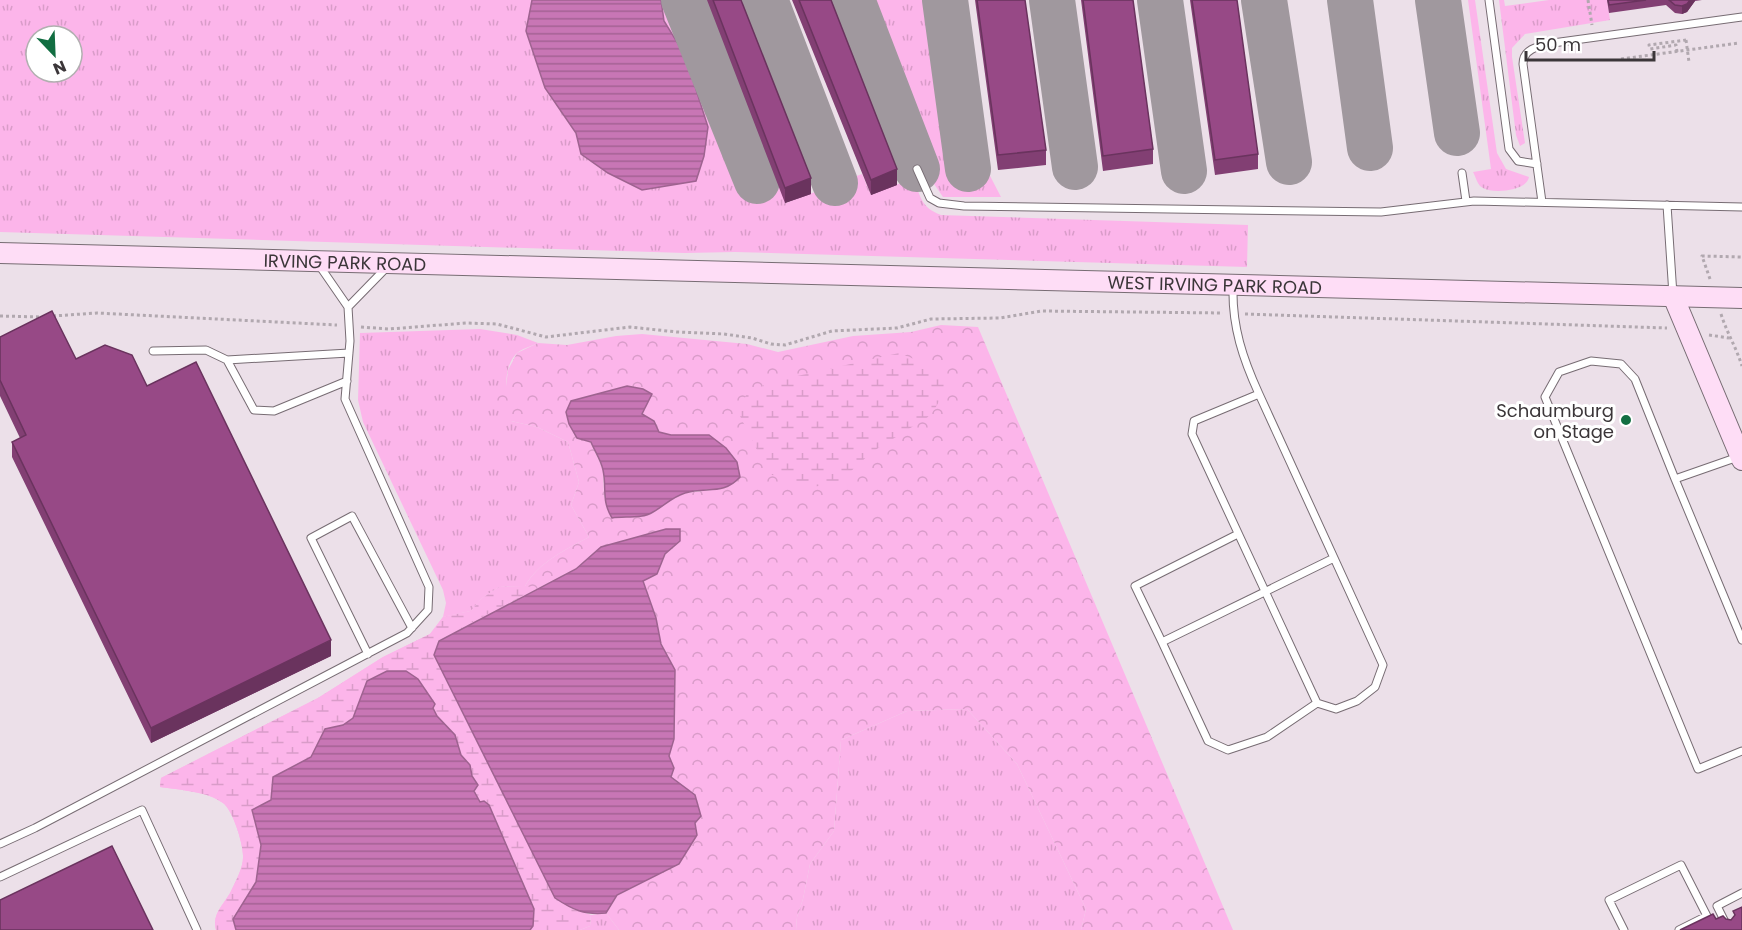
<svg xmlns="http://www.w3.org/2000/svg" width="1742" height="930" viewBox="0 0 1742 930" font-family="Poppins,sans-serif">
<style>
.grass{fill:url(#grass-tufts);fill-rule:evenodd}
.forest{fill:url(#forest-crowns);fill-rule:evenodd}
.wetland{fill:url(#wetland-marsh)}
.water{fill:url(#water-rules);stroke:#9e6390;stroke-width:1.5}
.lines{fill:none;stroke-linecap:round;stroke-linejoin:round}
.taxiway{stroke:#a0989e;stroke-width:46}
.lane-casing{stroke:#776c73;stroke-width:9}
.secondary-casing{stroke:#776c73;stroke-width:22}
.path{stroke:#b1a8af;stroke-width:3;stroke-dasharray:3 3;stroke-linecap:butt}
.lane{stroke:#fff;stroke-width:7}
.secondary{stroke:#feddf6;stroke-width:20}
.wall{fill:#823f73}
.shaded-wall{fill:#6a335e}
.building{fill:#974986;stroke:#6a335e;stroke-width:1.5}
.poi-dot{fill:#126e42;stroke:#fff;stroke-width:2}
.labels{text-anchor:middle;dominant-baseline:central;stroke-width:6;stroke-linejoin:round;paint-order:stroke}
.street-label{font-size:18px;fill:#3b3639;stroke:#fff}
.poi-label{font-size:18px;fill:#3b3639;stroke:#fff;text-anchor:end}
</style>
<defs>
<pattern id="grass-tufts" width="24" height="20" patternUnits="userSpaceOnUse" patternTransform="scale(1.5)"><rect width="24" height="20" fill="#fcb5ea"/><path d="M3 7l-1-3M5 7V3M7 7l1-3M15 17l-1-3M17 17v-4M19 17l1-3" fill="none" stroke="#d99cc9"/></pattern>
<pattern id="forest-crowns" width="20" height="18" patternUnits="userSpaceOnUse" patternTransform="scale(1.5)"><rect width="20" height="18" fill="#fcb5ea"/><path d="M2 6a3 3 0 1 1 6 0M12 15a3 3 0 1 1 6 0" fill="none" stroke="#d99cc9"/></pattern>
<pattern id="wetland-marsh" width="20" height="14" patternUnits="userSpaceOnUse" patternTransform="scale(1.5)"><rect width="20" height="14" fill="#fcb5ea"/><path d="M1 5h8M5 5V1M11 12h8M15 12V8" fill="none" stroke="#d99cc9"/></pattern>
<pattern id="water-rules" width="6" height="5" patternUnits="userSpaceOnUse" patternTransform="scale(1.5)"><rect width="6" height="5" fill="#c876b5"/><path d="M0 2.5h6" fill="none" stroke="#a46294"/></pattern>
</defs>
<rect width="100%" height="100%" fill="#ece0e9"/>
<path class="grass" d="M0,0h673l12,55 64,140 30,-9 7,17 76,-29 9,21 42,-17c8,18 7,29 28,37l307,10 -1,42 -512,-15 -50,1 -685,-21zM36,36h36v36h-36z
M861,0h68l24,176 34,-6 14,27h-58l-11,-16z
M1468,0h7l22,153 9,16 23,8c-2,14 -36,17 -46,11 -6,-3 -7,-11 -10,-16l18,-3z
M1499,0h5l1,6 44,-6h58l3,20 -85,14 -13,14v9l13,86 -5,3 -4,-11z
M480,329l37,6 21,8c-6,3 -17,6 -22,11 -16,18 -8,46 -5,67l26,6 31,15 11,40 -8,23 18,32c-24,13 -50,25 -64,49l-26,1 -18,12 -10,12 -28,6 3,-14 -3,-13 -80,-168 -5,-22 2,-67z
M967,709l50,55 69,145 -5,21h-285l1,-13 6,-18 7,-35 24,-33 7,-91 66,-29z
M606,913l13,17h-39l10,-4 1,-11z"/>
<path class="forest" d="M941,325l37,2 255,603h-152l5,-21 -69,-145 -50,-55 -60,2 -66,29 -7,91 -24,33 -7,35 -6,18 -1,13h-177l-13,-17 11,-18 62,-31 16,-41v-28l-24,-17 3,-10 -5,-12 5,-17 1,-69 -14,-27 -5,-25 -13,-38 14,-6 11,-26 -67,-1 -25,22 -75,39 69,300 21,7 -61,15 3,-4 -300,-7 3,11h-20c-5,-17 10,-27 16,-41 4,-8 11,-22 11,-31 1,-12 -10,-48 -20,-55 -16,-12 -44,-13 -63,-16l1,-9 157,-80 65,-41 47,-23 13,-17 28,-6 10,-12 18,-12 26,-1c14,-24 40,-36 64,-49l-18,-32 8,-23 -11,-40 -31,-15 -26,-6 -17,-24 12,-10 2,-17 9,-17 21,-10 29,2 49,-9 26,-2 105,10 31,8 75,-16 58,-4zM627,386l16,3 9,5 -10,20 12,7 5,11 12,3h38l17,13 11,14 3,15 -19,12 -36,4 -21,10 -12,10 -11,3 -29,2 -8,-22 -1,-27 -32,-68z"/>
<path class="wetland" d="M899,353l47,19c-1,17 -6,33 -18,45l-56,35 -34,31 -26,4 -43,-13 -30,-60 7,-19 32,-18h15z
M525,586l12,2 -78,41 -25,26 121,243 15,10 21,7 -1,11 -10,4h-50l3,-4 1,-17 -45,-104 -9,-3 -6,-11 4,-6 -6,-9 -2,-11 -9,-10 -6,-20 -18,-19 -4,-8 -66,-27 -14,37 -10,7 -18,4 -14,28 -38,20 -2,23 -19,10 9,35 -5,37 -23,37 3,11h-20c-5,-17 10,-27 16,-41 4,-8 11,-22 11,-31 1,-12 -10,-48 -20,-55 -16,-12 -44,-13 -63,-16l1,-9 157,-80 65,-41 47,-23 13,-17 28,-6 10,-12 18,-12z"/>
<path class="water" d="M532,0h129l3,21 21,34 23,72 -4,29 -8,25 -54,9 -34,-17 -27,-19 -5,-21 -31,-45 -19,-57z
M627,386l16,3 9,5 -10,20 12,7 5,11 12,3h38l17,13 11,14 3,15c-17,19 -34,9 -55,16 -13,4 -21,13 -32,19 -11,7 -28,4 -41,6 -11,-18 -5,-30 -9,-48 -2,-10 -9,-20 -12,-28l-14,-4 -8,-14 -3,-12 5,-11z
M666,529h14v12l-15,13 -8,20 -14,7 13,37 5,26 14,26 -1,69 -5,17 5,12 -3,9 24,18 6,21 -6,7 2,12 -18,29 -62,31 -11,18c-22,2 -33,-3 -51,-15l-121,-243 5,-14 137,-72 25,-22z
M387,671h19l12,8 17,25 -2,4 4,8 18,19 6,20 9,10 2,11 6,9 -4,6 6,11 4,-1 5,4 45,104 -1,17 -3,4h-294l-3,-11 23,-37 5,-37 -9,-35 19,-10 2,-23 38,-20 14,-28 18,-4 10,-7 14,-37z"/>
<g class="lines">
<path class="taxiway" d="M684,0l73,181
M765,0l70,183
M852,0l65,169
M945,0l23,169
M1052,0l23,167
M1160,0l24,171
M1264,0l25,162
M1350,0l20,148
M1438,0l19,133"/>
<g class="lane-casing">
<path id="lane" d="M1489,0l20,149 9,12 19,3
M917,169l13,29 9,5 25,3 417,6 93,-11 268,6
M1462,173l4,28
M1542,202l-19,-138c0,-16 17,-18 30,-21l189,-26
M1667,205l6,90
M1233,287c-1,40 10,72 26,107l124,271 -8,22 -18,14 -21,8 -19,-6 -125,-269 2,-13 65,-27
M348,307l40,-41
M153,351l53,-1 21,10 27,50 20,1 73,-30
M227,360l122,-7
M1738,457l-63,22 67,161
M1675,479l-40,-100 -14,-15 -30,-3 -32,11 -14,25 153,372 44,-18
M1238,534l-103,52 27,56 172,-84
M1162,642l46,99 20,9 39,-13 50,-34
M368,654l-57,-116 41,-22 60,112
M0,844l35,-16 372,-195 21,-23 1,-23 -84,-188 5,-58 -2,-34 -29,-42
M0,877l142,-67 55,120
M1624,930l-15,-30 72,-35 26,51 -28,14
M1729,930l-12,-24 25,-13"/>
</g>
<g class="secondary-casing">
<g id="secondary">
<path id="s1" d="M0,253l1742,45"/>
<path d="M1673,296l69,164"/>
</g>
</g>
<path class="path" d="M1588,0l4,25
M1686,40l3,22
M1677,52l-1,-7 -26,4 -1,-4 37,-5
M1621,59l118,-16
M1710,279l-8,-23 40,1
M1245,314l422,14
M1721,314c6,19 15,33 21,52
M0,316l43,1
M53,316l44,-3 240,12
M361,327l28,2 77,-6 31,1 49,13 84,-10 47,5 47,2 28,4 19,6 14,1 47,-14 65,-3 34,-9 69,-1 42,-7 181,2
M1709,335l20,3"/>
<use href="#lane" class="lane"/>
<use href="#secondary" class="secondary"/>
</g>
<path class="wall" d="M707,0h34l70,194 -26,9z
M792,0h39l66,185 -26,10z
M975,0h50l21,150v15l-48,5z
M1081,0h52l20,149v15l-50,7z
M1190,0h47l21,154v15l-43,6z
M1607,0h95l-7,1 -8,11 -5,2 -7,-1 -9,-8 -57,8z
M0,337l76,22 71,27 184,270 -180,87 -139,-286v-15l8,-4 -20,-42z"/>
<path class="shaded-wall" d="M1690,0h5v1l-8,11 -5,2v-8z
M897,169v16l-26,10v-15z
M811,178v16l-26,9v-15z
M331,640v16l-180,87v-15z"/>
<path class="building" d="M713,0h28l70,178 -26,10z
M799,0h32l66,169 -26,11z
M977,0h48l21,150 -48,5z
M1083,0h50l20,149 -50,7z
M1192,0h45l21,154 -43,6z
M1608,0h38l-37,5z
M1669,0h21l-3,4 -5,2 -7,-1z
M52,311l24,48 29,-14 27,10 15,31 49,-24 135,278 -180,88 -139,-286 14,-7 -26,-55v-43z
M112,846l41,84h-153v-30z
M1742,907v23h-62l33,-16 3,5 7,-3 3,3 5,1 4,-5 -2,-4z"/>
<circle class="poi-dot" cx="1626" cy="420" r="6"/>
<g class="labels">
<g class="street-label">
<text stroke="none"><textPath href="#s1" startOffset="345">IRVING PARK ROAD</textPath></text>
<text stroke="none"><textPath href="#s1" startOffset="1215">WEST IRVING PARK ROAD</textPath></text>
</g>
<g class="poi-label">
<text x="1614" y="410">Schaumburg<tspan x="1614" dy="21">on Stage</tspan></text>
</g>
</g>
<g transform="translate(54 54) rotate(157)"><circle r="28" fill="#ffffff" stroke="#b1afb0" stroke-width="1.5"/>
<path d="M0-4.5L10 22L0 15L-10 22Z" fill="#126e42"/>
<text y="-9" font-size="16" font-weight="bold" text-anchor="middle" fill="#3b3639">N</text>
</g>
<path d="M1526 51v9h128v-9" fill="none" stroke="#3b3639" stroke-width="3"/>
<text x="1535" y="51" font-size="18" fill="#3b3639" stroke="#ffffff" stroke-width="4.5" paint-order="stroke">50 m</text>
</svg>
